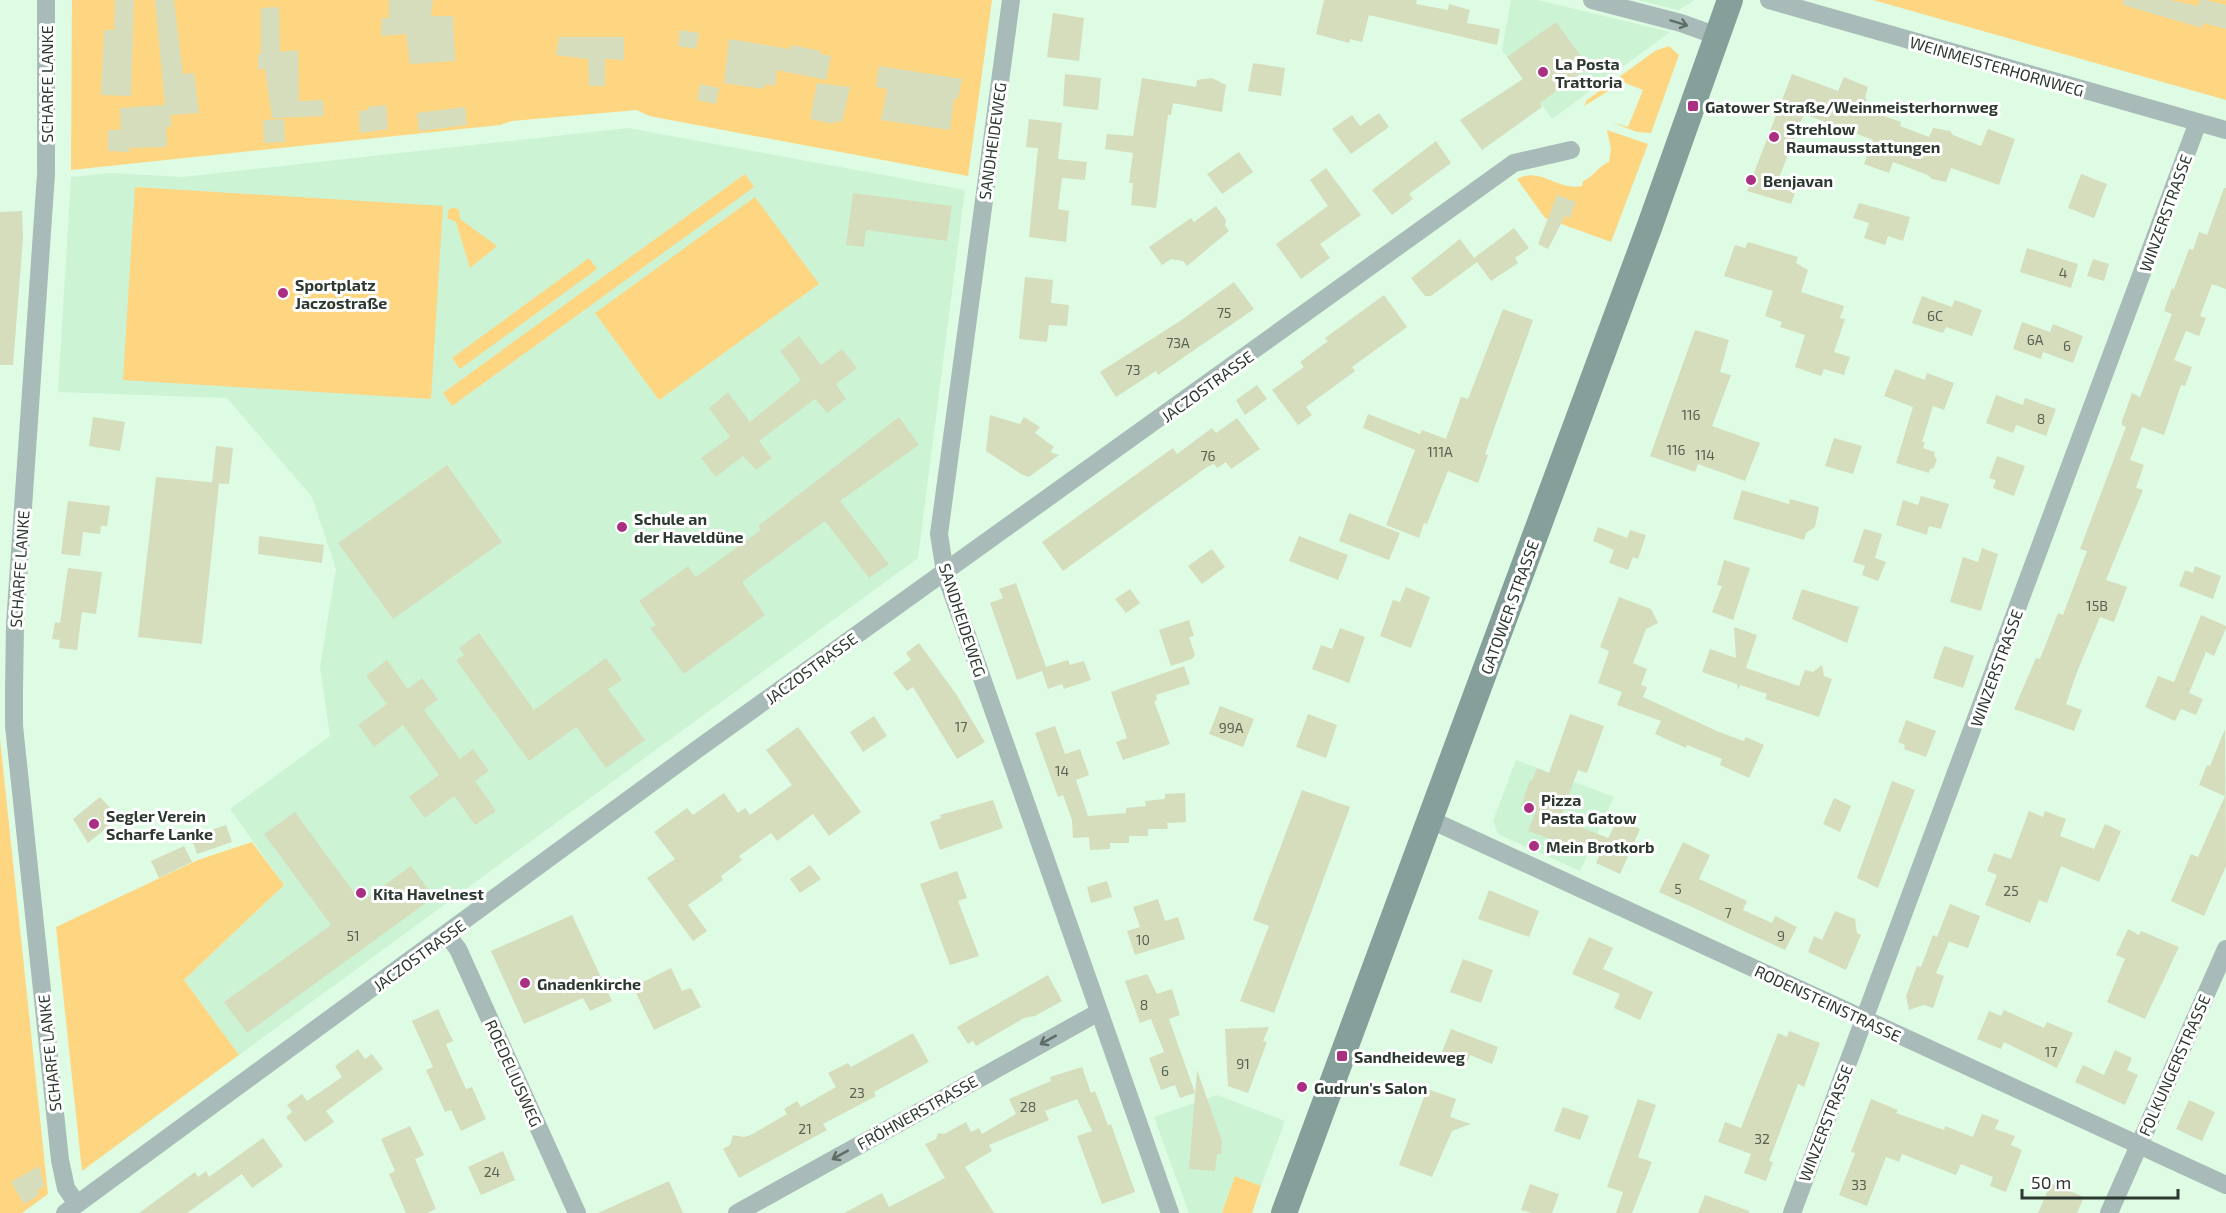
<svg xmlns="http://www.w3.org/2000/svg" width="2226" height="1213" viewBox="0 0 2226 1213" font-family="'Exo 2',sans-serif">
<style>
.built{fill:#cdf3d5}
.green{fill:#fed581}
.building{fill:#d6ddbc}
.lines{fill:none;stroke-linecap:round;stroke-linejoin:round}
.minor{stroke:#a9bbb8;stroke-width:18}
.secondary{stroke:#85a09b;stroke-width:26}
.oneway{stroke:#5f6d66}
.poi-dot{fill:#aa2e81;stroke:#fff;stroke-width:2}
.labels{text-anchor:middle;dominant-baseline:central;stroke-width:6;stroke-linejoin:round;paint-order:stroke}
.number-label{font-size:14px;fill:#576253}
.poi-label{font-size:16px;font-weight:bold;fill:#2d3930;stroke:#fff;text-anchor:start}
.street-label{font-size:16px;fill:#2d3930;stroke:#fff}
</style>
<rect width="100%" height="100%" fill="#ddfce3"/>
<path class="built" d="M1511,0h27l132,32 -118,87 -50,-69z
M1638,0h57l-17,10z
M628,128l337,62 -47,368 -679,497 -55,-75 100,-95 -54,-76 100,-73 -10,-69 16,-98 -24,-72 -85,-99 -169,-6 13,-215 42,-4 69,4z
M1516,760l98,37 -34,74 -82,-37 -5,-13z
M1217,1095l68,26 -24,65 -26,-10 -13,37h-33l-35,-96z"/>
<path class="green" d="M72,0h920l-24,176 -319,-60 -12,-6 -125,11 -12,4 -429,45z
M1873,0h353v100z
M1669,46l10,9 -28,78 -14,-1 -26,-10 17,5 15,-37 -20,-8 -39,24 3,-6 68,-49z
M1607,130l41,14 -37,98 -66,-24 -28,-39c24,-13 40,12 65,7l1,-5c11,-4 16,-16 26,-19l2,-13z
M745,174l9,13 -302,219 -9,-13z
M135,187l308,19 -12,193 -308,-19z
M755,197l64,87 -160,116 -64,-87z
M454,208l5,1 1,10 37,27 -27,22 -14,-46 -9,-4 2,-9z
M589,258l8,11 -137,100 -8,-11z
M0,739l48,455 -26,19h-22z
M252,842l32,43 -100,95 55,75 -157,116 -26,-244 142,-67z
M1235,1176l26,10 -9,27h-30z"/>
<path class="building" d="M115,0h19l-3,96 -30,-1 3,-65h10z
M155,0h19l9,74 11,-1 5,40 -28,2v12h-5l1,20 -38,1v4l-21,-1v-21h13l-1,-22 45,-3z
M389,0h44l-2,16h22l2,45 -45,3 -4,-30 -25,2 1,-18h7z
M1324,0h93l-1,4 32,6 1,-6 21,6 -3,13 33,6 -3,16 -128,-30 -7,27 -12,-3 -1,4 -33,-9z
M2123,0h47l28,6 2,-6h6l20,5v24l-23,-6 -1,5 -79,-23z
M279,7l1,45 18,-2 1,51 24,-1 1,16 -52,2 -7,-49h-7v-15h3v-46z
M1053,13l31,5 -5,43 -32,-4z
M1556,22l33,45 -49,36 2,4 -60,43 -22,-30 63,-41 -16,-22z
M680,30l19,3 -3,16 -18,-3z
M559,37h65v23l-19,-1v27h-16l-1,-27 -32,-4z
M729,39l61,10 1,-4 30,6 -1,3 11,2 -5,24 -49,-10 -2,16 -10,-2 -1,5 -40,-6z
M1253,63l32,5 -4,28 -33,-5z
M879,66l83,13 -4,20 -4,-1 -4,32 -69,-10 6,-31 -11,-2z
M1065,74l36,4 -3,32 -35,-4z
M1792,74l46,17 6,-14 24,10 -3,11 2,1 -6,9 40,14 -1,4 29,11 4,-9 17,3 3,4 28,11 7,-17 27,10 -16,46 -48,-17 -5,14 -14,-3 -4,-4 -35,-13 -4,11 -25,-9 9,-24 -69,-26 -25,64 19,6 -7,20 -44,-13z
M1142,78l54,9 1,-7 15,-2 14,7 -4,27 -49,-9 -2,12h-3l-12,93 -25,-3 2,-22h-4l4,-30 -28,-4 2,-15 26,2z
M817,83l33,4 -8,35 -7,-1 -1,3 -24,-5z
M700,84l19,4 -3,16 -19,-4z
M386,105l2,24 -28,4 -1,-22 9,-1v-3z
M465,107l2,18 -48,6 -2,-18z
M1379,113l10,14 -38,27 -19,-25 20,-14 8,11z
M284,119l1,23 -21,1 -1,-23z
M1029,119l33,4 -4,36 29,3 -2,18 -23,-2 -4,31 11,2 -3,31 -37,-5 9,-89 -12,-1z
M1436,141l15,22 -42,31 4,5 -21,16 -20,-25z
M1239,152l14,20 -31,22 -15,-20z
M1326,168l35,47 -41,29 10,14 -29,21 -25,-35 52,-38 -18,-26z
M2081,174l26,10 -13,34 -26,-10z
M2224,188h2v101l-14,-5 -12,32 6,2 -7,18 -13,-5 -12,29 18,7 -7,19 -4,-1 -17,50 -22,-8 -12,33 14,5 -8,23 7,2 -37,90 21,7 -13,35 -14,-5 -23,55 -11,32 16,6 -8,21 -60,-22 22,-51 4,1 18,-46 5,2 24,-64 -7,-2 46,-122 -4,-2v-4l10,-28 8,4 32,-83 -8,-3 8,-23 2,1 15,-40 4,1 6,-18 8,3z
M853,193l99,13 -5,35 -81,-11 -2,17 -18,-2z
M1557,195l19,7 -6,16 -5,-2 -17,33 -10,-5z
M1859,203l51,14 -7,24 -15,-5 -3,9 -21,-7 5,-15 -16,-5z
M1216,206l10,14 -1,6 4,5 -42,35 -4,-5 -12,-2 -9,6 -13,-18 42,-29 3,4z
M22,211l1,28 -10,126h-13v-153z
M1514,228l15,20 -14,10 3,5 -27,18 -14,-19 -46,34h-6l-14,-18 49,-39 14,19z
M1748,242l50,15 -2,6 12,7 -7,22 43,14 -4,12 5,1 -11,33 16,5 -6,18 -20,-6 -3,7 -26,-9 10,-32 -25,-8 2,-5 -17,-6 8,-25 -49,-15 11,-31 10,3z
M2027,248l51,16 -7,24 -51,-16z
M2093,259l16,5 -5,17 -17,-5z
M1025,277l28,3 -2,23 18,2 -2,21 -18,-1 -2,17 -28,-3z
M1234,282l20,27 -96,66 -2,-4 -40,26 -16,-25 80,-51z
M1384,295l23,32 -55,40 3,4 -49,36 6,8 -14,10 -26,-35 32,-23 -4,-5 28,-21 -3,-3z
M1922,296l30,11 3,-7 27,10 -10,26 -26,-9 -3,6 -31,-10z
M1503,309l30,11 -48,134 3,1 -10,28 -30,-12 -21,53 -3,-1 -5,15 -33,-13 29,-75 -52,-22 5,-14 52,20 2,-4 24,9 15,-42 7,2z
M2022,322l28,10 3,-8 30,12 -10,27 -30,-11 -2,7 -28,-10z
M1695,330l34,10 -9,32 11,3 -19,51 48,17 -15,38 -47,-17 -3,8 -45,-16z
M799,336l22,29 21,-16 15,19 -21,16 10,15 -19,14 -12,-14 -56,42 13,17 -16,12 -13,-14 -27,21 -15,-19 29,-21 -21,-29 19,-16 22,30 51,-42 -21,-29z
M1895,369l30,11 2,-7 27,10 -10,27 -11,-4 -11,36h3l-2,6 12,4 -1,4 3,3 -3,9 -4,1 -1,4 -33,-10 17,-56 -29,-11z
M1257,385l10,14 -22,16 -9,-15z
M1996,395l27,10 2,-7 31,11 -10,27 -30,-11 -3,8 -27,-10z
M990,415l30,9 4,-7 16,10 -5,6 19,14 -4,5 9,3 -30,22 -8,-3 -35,-23z
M93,417l32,5 -5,29 -31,-5z
M899,417l20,28 -79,56 49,63 -20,14 -44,-57 -83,61 23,33 -81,59 -34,-46 6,-3 -17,-24 49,-35 8,11 65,-47 -3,-4z
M1237,418l23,31 -29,20 -5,-7 -9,6 -3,-4 -7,3 -144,104 -21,-29 131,-94 4,6 35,-26 4,5z
M1834,438l28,8 -9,28 -28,-8z
M216,446l17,2 -4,36 -17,-1z
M1997,456l28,10 -11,30 -21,-8 3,-8 -7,-2z
M447,465l55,77 -109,77 -55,-76z
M156,477l63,6 -17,161 -64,-7z
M1742,490l47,14 1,-5 29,8 -4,20 -9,6 -2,7 -71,-21z
M1921,496l28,8 -8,25 -12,-3 -2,9 -31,-10 7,-25 15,5z
M68,501l42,5 -3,20h-6l-1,8 -17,-2 -3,24 -19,-2z
M1349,513l51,20 -11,27 -50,-19z
M1598,527l29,11 3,-8 16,5 -8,24 -5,-2 -5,13 -19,-7 5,-13 -21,-9z
M1864,529l18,5 -7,24 11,4 -8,19 -16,-6 3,-9 -12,-4z
M259,536l65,9 -2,18 -64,-9z
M1299,536l49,19 -10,25 -49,-19z
M1982,548l16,6 -17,57 -31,-9 13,-45 15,5z
M1212,549l13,18 -23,17 -14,-18z
M1724,560l26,8 -17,52 -21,-8 10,-26 -5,-1z
M2195,566l26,10 -8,23 -34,-13 6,-16 8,3z
M68,568l34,4 -6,42 -14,-2 -5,38 -18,-2 1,-8 -8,-1 3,-17 5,1z
M1016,583l30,84 22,-7 2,5 14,-4 7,19 -27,9 -2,-5 -14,5 -6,-18 -25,9 -27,-77 13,-5 -4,-9z
M1406,587l24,10 -19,51 -31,-12 13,-36 7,2z
M1130,589l10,14 -14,10 -11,-14z
M1802,589l57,18 -12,36 -55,-24z
M1619,597l32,12 7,14 -12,6 -13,34 14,6 -6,16 6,2 -4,10 76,35 25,9 2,-4 18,8 -15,33 -29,-13 2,-6 -35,-14 -1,3 -31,-14 6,-13 -44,-16 5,-13 -24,-9 11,-32 -9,-4z
M2201,615l25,11v2l-12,28 -8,-4 -17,41 14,6 -7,16 -15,-6 -6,12 -30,-14 13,-31 16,6z
M1189,620l5,16 -5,1 6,18 -3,4 -21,7 -12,-36z
M1734,627l23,8 -11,33 53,18 6,-16 8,2 9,-7 2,11 8,3 -13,38 -54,-18 2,-5 -27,-9 -2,5 -1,-6 -35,-12 8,-23 26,9z
M1340,628l25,9 -16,46 -37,-14 9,-24 11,4z
M479,633l55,77 72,-52 16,22 -14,9 37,51 -39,28 -30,-41 -47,34 -73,-101 8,-5 -5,-7z
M919,643l37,51 29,48 -28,17 -44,-72 -6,4 -14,-18 18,-13 -5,-7z
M1944,646l30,10 -11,32 -30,-10z
M387,660l21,29 14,-11 16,21 -14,11 36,49 13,-10 16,22 -14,10 21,30 -21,14 -21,-29 -29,22 -16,-21 30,-22 -36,-50 -29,22 -16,-22 29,-21 -21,-28z
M1184,666l6,18 -34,11 1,5 -3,1 16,43 -47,16 -7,-18 11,-4 -16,-46z
M1220,706l34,13 -11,28 -34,-13z
M1308,714l29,11 -11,33 -30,-11z
M1570,714l34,12 -17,47 -9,-3 -18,49 48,19 10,-19 22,10 -20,45 -24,-11 3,-7 -71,-25 8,-20 -15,-5 9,-26 2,1 5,-13 12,5z
M874,716l13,20 -24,16 -13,-20z
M1906,720l30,11 -10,26 -22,-8 1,-4 -7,-3z
M1055,726l10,28 15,-5 9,26 -13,5 12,36 38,-3v-5l20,-2 -1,-5 20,-2v-5l20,-1 1,29 -19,1 1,6h-20v7h-19v7h-19v6l-20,1 -1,-13 -16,1 -1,-18 -9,-25 -5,2 -23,-64z
M798,727l63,85 -32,24 -16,-22 -36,27 -6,-8 -32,23 3,4 -21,16 2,4 -35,25 19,26 -14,10 -46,-63 28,-19 -21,-27 33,-24 6,7 31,-22 14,20 7,-5 5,7 42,-30 -26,-35z
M2225,729l1,137 -22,50 -33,-15 20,-47 7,3 27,-61 -26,-11 8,-20 3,1z
M1892,781l23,9 -37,98 -21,-10z
M1302,790l48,17 -76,206 -34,-12 29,-75 -16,-6z
M100,797l19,21 -31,25 -15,-24z
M1834,798l17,8 -11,26 -17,-8z
M993,800l10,28 -63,22 -10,-28 11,-4 -1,-3z
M2029,811l14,6 2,-6 21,8 -6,17 34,13 11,-25 16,7 -22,51 -38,-16 -14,37 -8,-3 -9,23 -45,-18 12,-30 -10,-4 7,-18 17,6z
M295,812l66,90 50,-36 23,31 -187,136 -23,-31 107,-77 -67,-91z
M226,825l6,17 -35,12 -6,-17z
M1683,842l27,13 -11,24 48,22 -4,9 29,13 3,-7 22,11 -12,23 -126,-58z
M184,846l8,16 -33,16 -8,-17z
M810,865l11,14 -21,14 -10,-14z
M957,871l10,27 -9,3 21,55 -29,9 -30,-81z
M1107,881l5,16 -21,6 -4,-16z
M1489,890l50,21 -10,26 -51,-18z
M1158,899l7,22 13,-4 7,22 -50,16 -8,-24 13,-4 -7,-20z
M1950,904l30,12 -12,32 -30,-10 11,4 -13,31 8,3 -11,32 -9,-3 -15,5 -3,-14 11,-30 4,1 12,-32 4,2z
M1835,911l20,8 2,14 4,2 -15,35 -38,-18 6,-16 8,4z
M572,915l40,86 -22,10 -7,-13 -59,26 -33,-73z
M2128,929l11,6 2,-4 38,16 -34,72 -38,-17 18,-43 -9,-4z
M1589,937l24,11 -10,21 50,23 -13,28 -26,-12 6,-14 -48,-20z
M1463,959l30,11 -12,33 -31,-11z
M671,968l11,23 9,-3 10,19 -47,23 -21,-43z
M1147,974l10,20 15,-5 8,26 -11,4 26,74 -15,5 -5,-13 -14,5 -12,-32 15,-6 -13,-33 -11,4 -15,-42z
M1048,975l14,26 -27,15 -11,2 -48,28 -3,-5 -5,3 -11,-17z
M438,1009l15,32 -7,3 4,10 16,35 6,-2 14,32 -25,12 -10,-21 -6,2 -19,-42 7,-3 -21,-46z
M2004,1010l40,18 3,-6 26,11 -16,35 -53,-26 -3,7 -24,-10 12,-28 12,5z
M1269,1027l-6,14 4,1 -19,51 -20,-7 -3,-57z
M1451,1029l47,18 -6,17 -22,-9 -3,9 -26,-10z
M1789,1031l31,12 -16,44 -6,-3 -29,77 4,1 -7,19 -22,-8 7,-19 -33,-12 7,-20 16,6 37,-95 9,4z
M913,1033l16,29 -55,30 2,4 -53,28 4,6 -88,48 -16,-29 7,-4 3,-10 11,2 7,-2 36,-21 -3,-5 13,-8 4,6 35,-20 -8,-14 20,-10 3,4z
M358,1049l7,10 7,-5 11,15 -57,42 8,11 -29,20 -19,-25 6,-5 -5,-7 15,-11 5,7 35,-24 -7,-11z
M2115,1050l17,8 -5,12 11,5 -13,30 -50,-23 8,-17 21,10z
M1082,1067l9,26 4,-2 13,34 3,-1 24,68 -33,12 -25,-68 15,-5 -15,-32 3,-1 -35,13 4,9 -60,25 3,6 -27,16 29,46h-150l38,-20 7,14 56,-29 -20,-34 11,-5 2,-6 6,1 22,-12 5,10 8,-4 3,6 34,-20 -7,-15 42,-18 -1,-4z
M1197,1070l25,71 -1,13h-4l-2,17 -26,-2z
M1427,1089l29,10 -6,18 21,7 -19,7 -20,46 -33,-12z
M1638,1099l18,6 -18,52 14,5 -20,51h-16l7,-21 -16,-5z
M1871,1099l27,11 -2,3 48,17 1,-4 28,11 9,-23 17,6 -4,9 20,7 -4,9 11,5 -16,42 -16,-6 3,-9 -32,-13 -5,11 -54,-21 -3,8 -13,-5 -19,49 -28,-11 16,-42 -4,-1z
M2189,1100l26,12 -13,29 -26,-12z
M1563,1107l26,9 -9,24 -26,-9z
M410,1126l14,29 -9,4 21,50 -9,4h-21l-17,-39 6,-3 -14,-32z
M263,1138l20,28 -31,22 -10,-14 -55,39h-48l56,-41 3,5 8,-6 3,6z
M503,1151l12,29 -34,15 -13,-28z
M39,1166l5,20 -7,5 2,4 -15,9 -13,-22z
M669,1181l14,32h-85z
M2051,1183l33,14 -7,16h-39z
M1530,1184l29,10 -7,19h-20l-11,-3z
M1705,1195l44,16v2h-51z"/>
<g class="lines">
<path class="minor" d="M46,0v174l-31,450 -1,65v37l46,434 6,28 11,16
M1011,0l-72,534 6,39 225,640
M1592,0l89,23 36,13
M1769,0l457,130
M1431,820l795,365
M447,935l11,14 119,264
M65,1213l634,-465 815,-585 57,-13
M737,1213l362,-201
M1792,1213l406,-1091
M2109,1213l117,-264"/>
<path class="secondary" d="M1284,1213l365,-985 81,-228"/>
</g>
<defs><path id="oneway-shaft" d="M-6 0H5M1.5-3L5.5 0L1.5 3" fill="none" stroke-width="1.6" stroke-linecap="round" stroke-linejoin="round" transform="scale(1.5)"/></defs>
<g class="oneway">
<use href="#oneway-shaft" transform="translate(1679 23) rotate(17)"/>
<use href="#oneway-shaft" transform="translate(1048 1040) rotate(151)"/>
<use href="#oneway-shaft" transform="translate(840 1155) rotate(151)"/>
</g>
<g class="poi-dot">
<circle cx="1543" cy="72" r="6"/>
<rect x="1687" y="100" width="12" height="12" rx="3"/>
<circle cx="1774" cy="137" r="6"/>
<circle cx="1751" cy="180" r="6"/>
<circle cx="283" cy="293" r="6"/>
<circle cx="622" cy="527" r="6"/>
<circle cx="1529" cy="808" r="6"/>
<circle cx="94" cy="824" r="6"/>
<circle cx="1534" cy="846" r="6"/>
<circle cx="361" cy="893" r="6"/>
<circle cx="525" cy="983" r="6"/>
<rect x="1336" y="1050" width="12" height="12" rx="3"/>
<circle cx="1302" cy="1087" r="6"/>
</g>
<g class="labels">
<g class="number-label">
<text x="2063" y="272">4</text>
<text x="1224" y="312">75</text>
<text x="1935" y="315">6C</text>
<text x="2035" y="339">6A</text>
<text x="1178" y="342">73A</text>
<text x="2067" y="345">6</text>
<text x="1133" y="369">73</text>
<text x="1691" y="414">116</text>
<text x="2041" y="418">8</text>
<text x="1676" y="449">116</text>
<text x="1440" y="451">111A</text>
<text x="1705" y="454">114</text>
<text x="1208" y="455">76</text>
<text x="2097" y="605">15B</text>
<text x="961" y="726">17</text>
<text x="1231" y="727">99A</text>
<text x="1062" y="770">14</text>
<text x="1678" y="888">5</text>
<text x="2011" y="890">25</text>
<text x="1728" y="912">7</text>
<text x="353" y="935">51</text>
<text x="1781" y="935">9</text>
<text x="1143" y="939">10</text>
<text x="1144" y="1004">8</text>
<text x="2051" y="1051">17</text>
<text x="1243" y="1063">91</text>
<text x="1165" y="1070">6</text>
<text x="857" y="1092">23</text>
<text x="1028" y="1106">28</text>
<text x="805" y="1128">21</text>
<text x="1762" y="1138">32</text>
<text x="492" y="1171">24</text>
<text x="1859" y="1184">33</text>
</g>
<g class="poi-label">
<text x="1555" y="63">La Posta<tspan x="1555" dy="18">Trattoria</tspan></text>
<text x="1705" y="106">Gatower Straße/Weinmeisterhornweg</text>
<text x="1786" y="128">Strehlow<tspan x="1786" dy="18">Raumausstattungen</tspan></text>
<text x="1763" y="180">Benjavan</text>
<text x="295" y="284">Sportplatz<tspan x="295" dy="18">Jaczostraße</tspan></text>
<text x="634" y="518">Schule an<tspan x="634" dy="18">der Haveldüne</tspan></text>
<text x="1541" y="799">Pizza<tspan x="1541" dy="18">Pasta Gatow</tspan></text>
<text x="106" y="815">Segler Verein<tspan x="106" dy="18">Scharfe Lanke</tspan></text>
<text x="1546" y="846">Mein Brotkorb</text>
<text x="373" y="893">Kita Havelnest</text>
<text x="537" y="983">Gnadenkirche</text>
<text x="1354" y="1056">Sandheideweg</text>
<text x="1314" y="1087">Gudrun's Salon</text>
</g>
<g class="street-label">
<text transform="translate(1997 66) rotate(16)">WEINMEISTERHORNWEG</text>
<text transform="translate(46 84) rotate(-90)">SCHARFE LANKE</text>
<text transform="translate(992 141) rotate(-82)">SANDHEIDEWEG</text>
<text transform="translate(2165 213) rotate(-70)">WINZERSTRASSE</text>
<text transform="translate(1207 386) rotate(-36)">JACZOSTRASSE</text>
<text transform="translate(19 569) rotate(-86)">SCHARFE LANKE</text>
<text transform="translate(1509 607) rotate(-70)">GATOWER STRASSE</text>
<text transform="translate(963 620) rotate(72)">SANDHEIDEWEG</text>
<text transform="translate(811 668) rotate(-36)">JACZOSTRASSE</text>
<text transform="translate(1996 668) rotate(-70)">WINZERSTRASSE</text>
<text transform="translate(419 955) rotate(-36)">JACZOSTRASSE</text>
<text transform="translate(1828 1003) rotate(25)">RODENSTEINSTRASSE</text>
<text transform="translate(49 1053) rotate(-96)">SCHARFE LANKE</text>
<text transform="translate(2174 1065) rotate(-66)">FOLKUNGERSTRASSE</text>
<text transform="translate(514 1073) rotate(66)">ROEDELIUSWEG</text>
<text transform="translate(917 1112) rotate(-29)">FRÖHNERSTRASSE</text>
<text transform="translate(1825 1123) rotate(-69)">WINZERSTRASSE</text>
</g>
</g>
<path d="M2022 1189v9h156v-9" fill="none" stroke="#2d3930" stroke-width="3"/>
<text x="2031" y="1189" font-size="18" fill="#2d3930" stroke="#ffffff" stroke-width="4.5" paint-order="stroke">50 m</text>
</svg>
